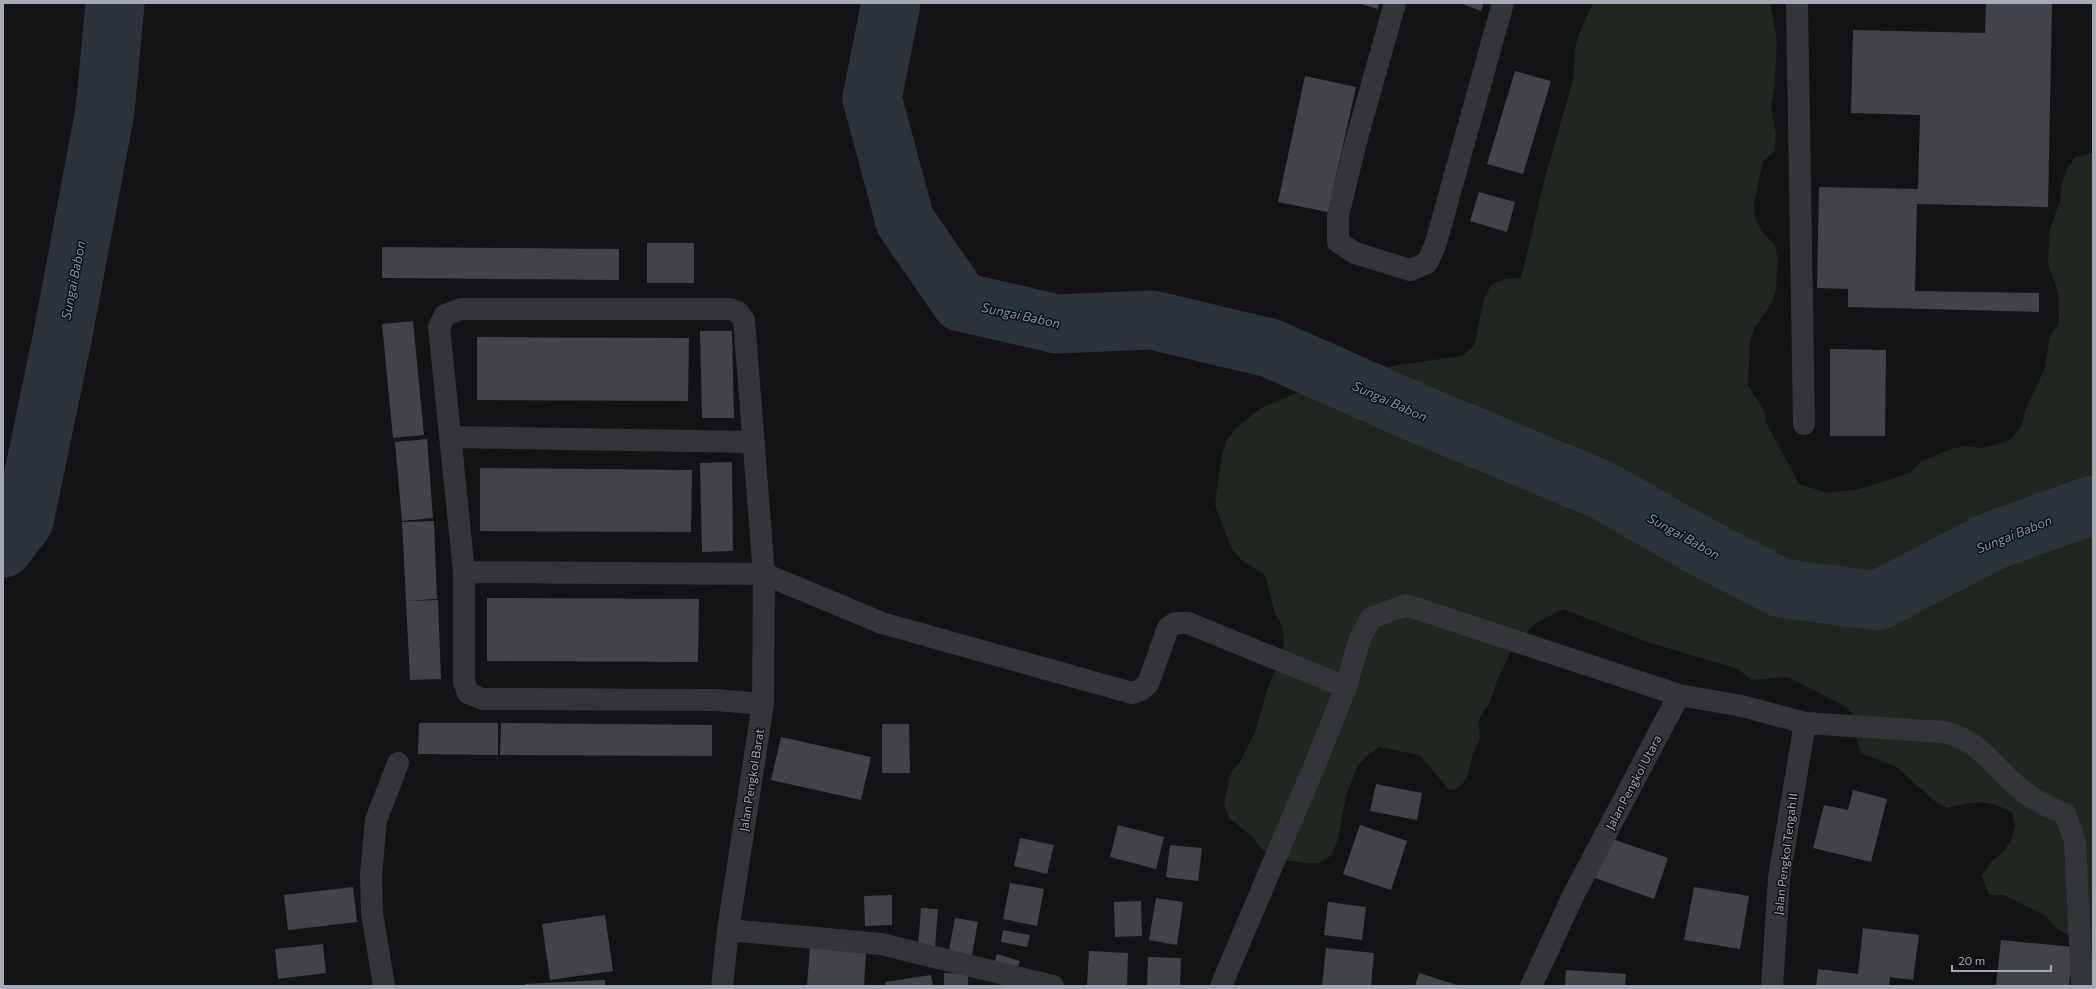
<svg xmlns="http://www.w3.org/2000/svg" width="2096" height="989" viewBox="0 0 2096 989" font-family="Commissioner,sans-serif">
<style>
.green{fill:#1f2720}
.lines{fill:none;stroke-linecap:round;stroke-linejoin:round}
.river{stroke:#2c343a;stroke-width:59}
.building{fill:#424348}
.minor{stroke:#343539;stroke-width:22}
.labels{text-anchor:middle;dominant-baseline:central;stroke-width:3;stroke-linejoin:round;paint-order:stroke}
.street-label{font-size:12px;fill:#a5aab4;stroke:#0e0e10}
.water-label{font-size:13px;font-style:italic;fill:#7d98ae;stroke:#0e0e10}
</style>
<rect width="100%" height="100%" fill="#131315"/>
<path class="green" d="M1593,3h177l7,38 -3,49 -3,15 5,30 -2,16 -11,10 -9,42 1,15 7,14 12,12 4,15 -2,30 -4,14 -17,24 -5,14 -2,44 17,28 1,9 33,62 29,9 32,-4 50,-16 10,-11 30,-13 15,-3 15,2 16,-3 15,-6 11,-14 3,-14 20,-43 5,-32 9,-13 -1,-31 -10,-28 2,-35 10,-28 1,-15 5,-15 9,-14 18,-4v803l-9,-10 -29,-19 -9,-11 -42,-21h-15l-7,-19 9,-14 11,-9 9,-12 4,-15 -3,-14c-25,-13 -38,-11 -65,-4l-14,-8 -36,-33 -36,-14 -5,-15 1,-16 -9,-14 -60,-31 -37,3 -13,-11 -94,-28 -81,-32 -29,15 -23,27 -13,27 -8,24 -12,19 2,18 -7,14 -5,22 -4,7 -8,7 -7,1 -29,-35 -41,-8 -12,9 -10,11 -11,29 -8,44 -7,16 -13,7h-15l-29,-5 -13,-9 -8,-12 -24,-19 -5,-14 6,-30 10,-12 15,-30 13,-45 13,-29 3,-16 -2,-16 -7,-13 -10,-38 -25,-16 -9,-12 -16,-42 7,-51 5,-14 9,-12 25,-20 59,-25 78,-18 64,-9 12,-10 10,-47 7,-14 14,-6 16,-1 25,-104 27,-94 2,-31 4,-15z"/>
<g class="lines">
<path class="river" d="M891,3l-19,95 33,123 56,81 96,22 95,-4 118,28 147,65 187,78 96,55 81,42 96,13 115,-60 101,-36
M3,548l21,-27 39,-187 42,-223 10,-108"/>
</g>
<path class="building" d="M1357,3h22l-1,6z
M1460,3h24l-3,8z
M1986,3h66l-4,204 -131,-3 -2,87 124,2v19l-191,-5v-18l-31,-1 2,-101 99,2 2,-74 -69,-2 2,-83 132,3z
M1515,71l36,10 -28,93 -36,-10z
M1305,76l51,11 -28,125 -50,-10z
M1479,192l36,10 -8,30 -37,-11z
M647,243h47v40h-47z
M382,247l237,2v31l-237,-2z
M413,321l11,114 -31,3 -11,-114z
M700,331h32l2,87h-32z
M477,337l212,1 -1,63 -211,-1z
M1830,349l56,1 -1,86h-55z
M427,439l6,79 -31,3 -7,-79z
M732,462l1,89 -31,1 -2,-89z
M480,468l212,2 -1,62 -211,-1z
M434,521l3,78 -31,2 -4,-79z
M487,598l212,1 -1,63 -211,-1z
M438,600l3,79 -31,1 -4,-79z
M419,723h79v32l-80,-1z
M501,723l211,2v31l-212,-1z
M882,724h27l1,49h-28z
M781,737l90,20 -10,43 -90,-20z
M1376,784l46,9 -5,27 -47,-9z
M1853,790l34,9 -16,63 -58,-14 11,-43 24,5z
M1118,825l46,12 -8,32 -46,-12z
M1360,825l47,16 -16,49 -48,-16z
M1020,838l34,7 -7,29 -33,-8z
M1609,838l59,20 -14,41 -59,-21z
M1170,845l32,3 -4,33 -32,-4z
M1010,883l34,6 -7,37 -34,-7z
M353,887l4,35 -69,8 -4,-35z
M1694,887l55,9 -9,53 -56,-9z
M892,895v30l-27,1 -1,-30z
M1156,898l27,4 -6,43 -28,-5z
M1141,901l1,35 -27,1 -1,-35z
M1328,902l38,5 -4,33 -38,-5z
M921,908l17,1 -3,39 -17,-1z
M605,915l8,56 -63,9 -8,-56z
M955,918l23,4 -7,38 -23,-4z
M1863,928l56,7 -6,45 -23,-3 -1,9h-73l2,-17 40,5z
M1003,930l27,5 -3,12 -26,-5z
M2001,940l72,7 -4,39h-73z
M323,944l3,29 -48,6 -3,-30z
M810,947l56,4 -2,35h-57z
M1326,948l48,5 -3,33h-49z
M1089,951l39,2 -1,33h-40z
M997,954l23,7 -4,13 -23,-7z
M1148,957l33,1 -1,28h-33z
M1566,970l60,4 -1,12h-60z
M944,973l24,1v12h-24z
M1419,973l41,13h-45z
M931,975l2,11h-47l-1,-4z
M605,980v6h-80v-2z"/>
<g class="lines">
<path class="minor" d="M1395,3l-40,142 -17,71v26l17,11 55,17 17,-7 8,-17 68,-243
M1797,3l7,421
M450,437l303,5
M464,572l-25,-245 6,-12 16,-6h269l8,3 6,8 20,254 -1,130 -35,226 -6,56
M763,704l-47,-4 -234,-1 -14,-6 -4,-11v-110l300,2 118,49 250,70 9,-3 7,-6 20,-56 7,-5h13l158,64
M728,930l153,14 172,42
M384,986l-12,-73 -1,-38 5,-55 22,-57
M1221,986l93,-219 32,-80 13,-46 12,-23 35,-13 273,90
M1531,986l43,-92 105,-199 63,11 63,17 139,9c33,8 42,26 66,48 16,16 34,25 55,34l10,27 7,145
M1772,986l7,-108 26,-155"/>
</g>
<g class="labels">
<g class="street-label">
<text transform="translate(751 780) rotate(-81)">Jalan Pengkol Barat</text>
<text transform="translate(1633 782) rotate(-62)">Jalan Pengkol Utara</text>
<text transform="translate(1785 854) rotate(-83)">Jalan Pengkol Tengah II</text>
</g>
<g class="water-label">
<text transform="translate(73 280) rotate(-79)">Sungai Babon</text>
<text transform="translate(1021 315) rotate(12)">Sungai Babon</text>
<text transform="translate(1390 401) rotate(24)">Sungai Babon</text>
<text transform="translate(2014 534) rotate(-22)">Sungai Babon</text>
<text transform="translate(1684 536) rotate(29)">Sungai Babon</text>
</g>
</g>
<rect width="2096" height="989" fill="none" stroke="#a5aab4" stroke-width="8"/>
<path d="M1952 965v6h99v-6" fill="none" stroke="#a5aab4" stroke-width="2"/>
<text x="1958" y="965" font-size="12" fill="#a5aab4" stroke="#0e0e10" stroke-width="3" paint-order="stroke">20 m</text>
</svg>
